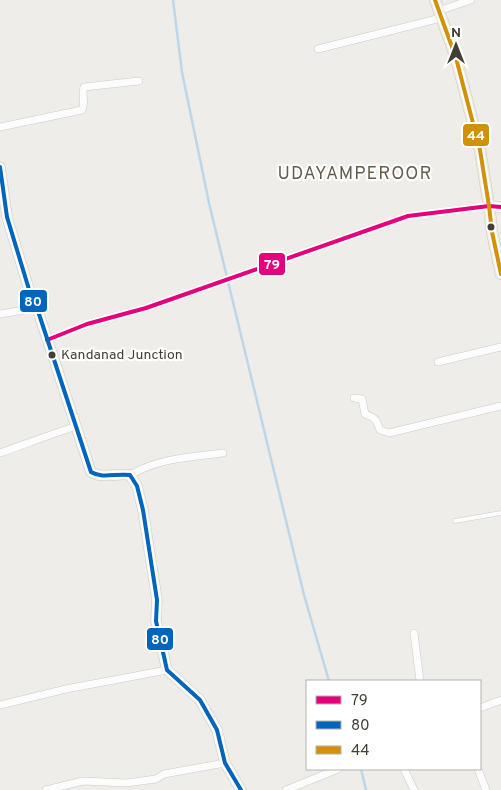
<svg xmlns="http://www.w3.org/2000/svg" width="501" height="790" viewBox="0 0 501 790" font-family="Overpass,sans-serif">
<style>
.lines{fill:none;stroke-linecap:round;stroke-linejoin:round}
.stream{stroke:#bcd7ea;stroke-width:2.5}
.lane-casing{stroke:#cccbc7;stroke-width:5}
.street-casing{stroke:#cccbc7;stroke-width:8}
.secondary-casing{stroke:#cdcac0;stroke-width:11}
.primary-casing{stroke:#cfc9b8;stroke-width:12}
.lane{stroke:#fcfcfc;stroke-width:4}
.street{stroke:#fcfcfc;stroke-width:7}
.secondary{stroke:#f5f4ef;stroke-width:10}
.primary{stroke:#efece4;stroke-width:11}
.bus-1-casing{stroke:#fff;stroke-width:8}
.bus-2-casing{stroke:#fff;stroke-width:8}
.bus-3-casing{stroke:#fff;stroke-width:8}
.bus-1{stroke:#e5007d;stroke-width:4}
.bus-2{stroke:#0065bd;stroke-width:4}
.bus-3{stroke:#d3910b;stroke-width:4}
.bus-dot{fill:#443f36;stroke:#fff;stroke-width:2}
.labels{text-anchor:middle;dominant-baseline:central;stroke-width:4.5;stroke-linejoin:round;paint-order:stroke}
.bus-label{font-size:14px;fill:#443f36;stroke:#fff;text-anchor:start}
.quarter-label{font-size:18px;letter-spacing:1px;fill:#665d4e;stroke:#fff}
.line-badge{stroke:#fff;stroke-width:2}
.badge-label{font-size:14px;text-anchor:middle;font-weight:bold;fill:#fff}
</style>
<rect width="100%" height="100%" fill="#eeede9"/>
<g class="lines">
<path class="stream" d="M173,0l9,72 27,131 95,392 25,86
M361,769l5,21"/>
<g class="lane-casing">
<path id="lane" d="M455,521l46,-8"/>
</g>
<g class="street-casing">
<path id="street" d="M438,11l33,-11
M318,49l123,-31
M0,127l82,-17c4,-8 -1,-15 2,-23l55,-6
M0,314l37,-6
M47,340l40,-16 59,-16 262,-92 81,-10
M438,362l63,-15
M354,398l8,1 3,15c11,5 10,3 15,16l9,3 112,-27
M0,453c26,-9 51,-19 77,-27
M130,475c29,-17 61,-18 93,-22
M414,633l6,48
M0,705l66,-16 101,-19
M480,708l21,-8
M404,769l10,21
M478,769l8,21
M46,790l37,-9 43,2 30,-4 8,-5 61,-11
M286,790l52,-21"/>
</g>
<g class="secondary-casing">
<path id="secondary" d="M0,167l7,50 24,79 6,12 54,164c11,7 26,1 39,3l7,11 6,24 14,90 -1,21 11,49 33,30 17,30 8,33 16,27
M489,206l12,1"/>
</g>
<g class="primary-casing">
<path id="primary" d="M435,0l21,58 24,92 9,56 3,26 9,42"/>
</g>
<use href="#lane" class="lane"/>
<use href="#street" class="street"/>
<use href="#secondary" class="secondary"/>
<use href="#primary" class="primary"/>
<g class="bus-1-casing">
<path id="bus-1" d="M47,340l40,-16 59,-16 262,-92 81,-10 12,1"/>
</g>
<g class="bus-2-casing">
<path id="bus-2" d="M0,167l7,50 24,79 6,12 54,164c11,7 26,1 39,3l7,11 6,24 14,90 -1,21 11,49 33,30 17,30 8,33 16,27"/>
</g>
<g class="bus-3-casing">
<path id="bus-3" d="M435,0l21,58 24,92 9,56 3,26 9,42"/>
</g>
<use href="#bus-1" class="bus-1"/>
<use href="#bus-2" class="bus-2"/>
<use href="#bus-3" class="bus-3"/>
</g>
<g class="bus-dot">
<circle cx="491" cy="227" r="4.5"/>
<circle cx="52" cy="355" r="4.5"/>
</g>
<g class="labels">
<g class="bus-label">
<text x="61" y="355">Kandanad Junction</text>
</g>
<g class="quarter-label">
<text x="355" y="174">UDAYAMPEROOR</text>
</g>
</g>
<g class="line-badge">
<rect x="462" y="123" width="28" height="24" rx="5" fill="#d3910b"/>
<rect x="258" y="252" width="28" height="24" rx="5" fill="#e5007d"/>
<rect x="19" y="289" width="29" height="24" rx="5" fill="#0065bd"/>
<rect x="146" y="627" width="28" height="24" rx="5" fill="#0065bd"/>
</g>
<g class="badge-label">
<text x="476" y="140">44</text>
<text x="272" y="269">79</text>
<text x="33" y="306">80</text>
<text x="160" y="644">80</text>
</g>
<rect x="306" y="680" width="175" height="90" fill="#ffffff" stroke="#b4b2af"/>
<rect x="316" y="696" width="25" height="8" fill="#e5007d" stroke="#b4b2af"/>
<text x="351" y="705" font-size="15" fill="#443f36">79</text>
<rect x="316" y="721" width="25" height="8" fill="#0065bd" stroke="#b4b2af"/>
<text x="351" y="730" font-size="15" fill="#443f36">80</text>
<rect x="316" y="746" width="25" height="8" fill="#d3910b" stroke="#b4b2af"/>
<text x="351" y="755" font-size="15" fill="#443f36">44</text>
<g transform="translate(456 45)" stroke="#ffffff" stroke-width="4" paint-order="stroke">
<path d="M0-4L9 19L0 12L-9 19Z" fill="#443f36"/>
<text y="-8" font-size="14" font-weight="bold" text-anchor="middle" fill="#443f36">N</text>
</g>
</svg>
